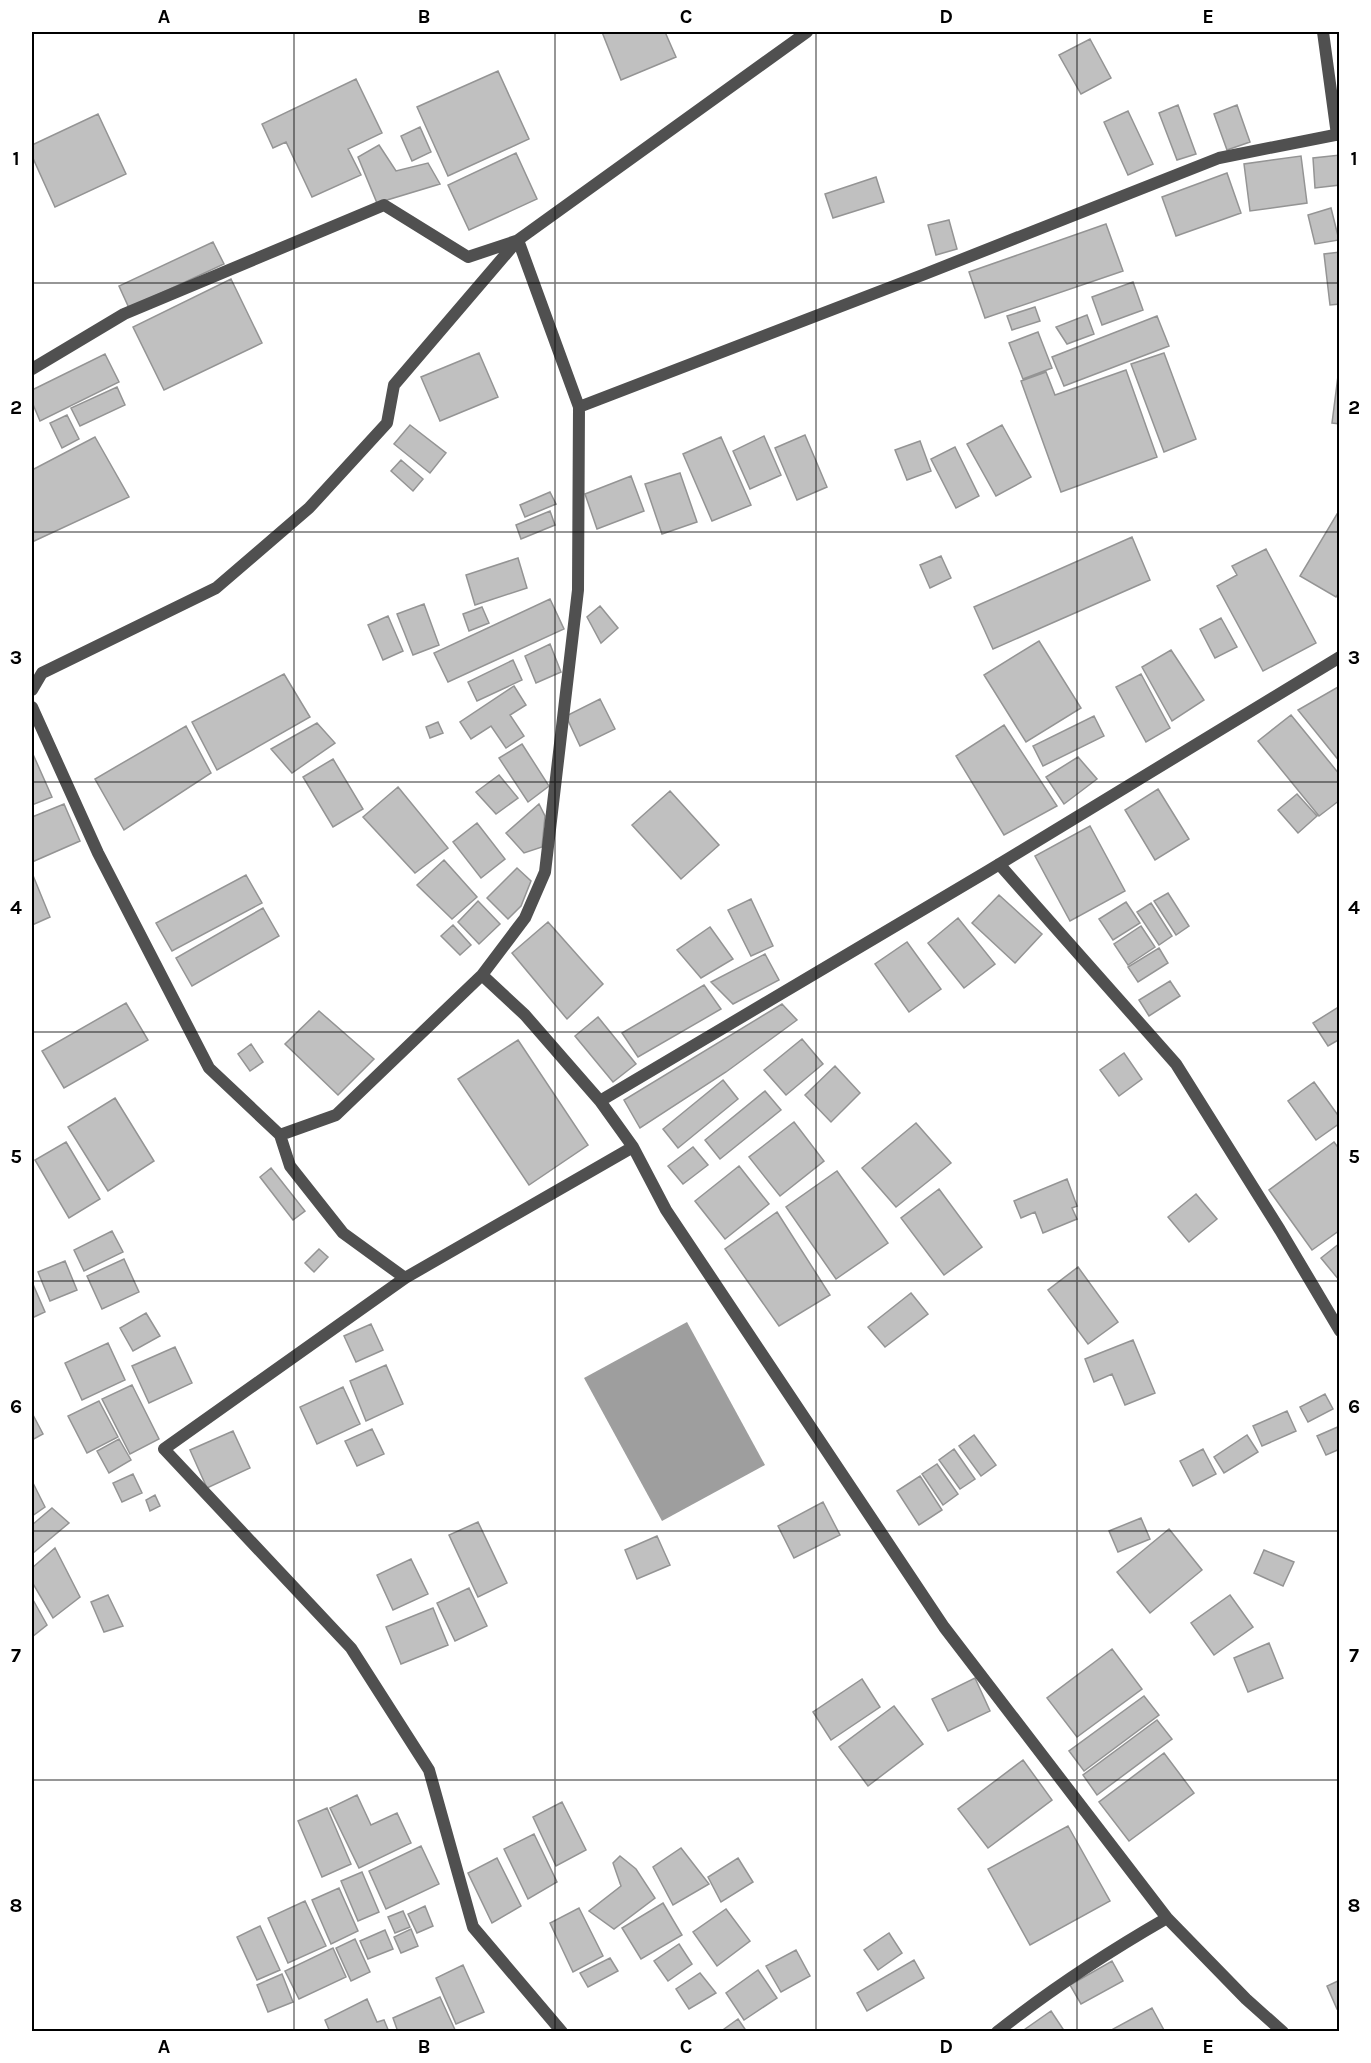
<svg xmlns="http://www.w3.org/2000/svg" width="1371" height="2063" viewBox="0 0 1371 2063" font-family="Karla,sans-serif">
<style>
.water{fill:#9e9e9e}
.building{fill:#c0c0c0;stroke:#949494;stroke-width:1.5}
.lines{fill:none;stroke-linecap:round;stroke-linejoin:round}
.street{stroke:#505050;stroke-width:12}
.grid{fill:none;stroke:#000;stroke-width:1.5;stroke-opacity:0.55}
.neatline{fill:none;stroke:#000;stroke-width:2}
.grid-label{font-size:20px;text-anchor:middle;font-weight:bold;fill:#000}
</style>
<rect width="100%" height="100%" fill="#fff"/>
<path class="water" d="M687,1322l78,143 -103,56 -78,-143z"/>
<path class="building" d="M602,32h63l11,25 -55,23z
M1090,39l21,39 -30,16 -22,-39z
M498,71l31,68 -81,37 -31,-69z
M356,79l26,54 -34,16 13,26 -49,22 -26,-55 -13,6 -11,-24z
M1178,105l18,49 -19,6 -18,-47z
M1237,105l13,37 -23,8 -13,-36z
M1128,111l25,53 -25,11 -24,-53z
M98,114l28,60 -71,33 -23,-51v-11z
M420,127l11,25 -19,9 -11,-25z
M379,145l17,26 32,-8 12,21 -63,19 -19,-46z
M516,153l21,46 -68,31 -21,-45z
M1340,155v30l-25,3 -2,-30z
M1301,156l6,47 -57,8 -6,-47z
M1227,173l14,40 -65,23 -14,-39z
M876,177l8,25 -51,16 -8,-24z
M1331,208l8,32 -24,4 -7,-29z
M949,220l8,29 -21,6 -8,-30z
M1106,224l17,47 -138,47 -16,-46z
M213,242l11,22 -95,44 -10,-22z
M1340,252v52l-10,1 -6,-51z
M231,279l31,64 -98,47 -31,-63z
M1133,282l10,28 -41,15 -10,-28z
M1035,307l5,14 -28,9 -5,-14z
M1087,315l7,19 -27,10 -11,-17z
M1157,316l12,30 -105,40 -12,-29z
M1038,332l14,36 -29,11 -14,-36z
M479,353l19,44 -58,24 -19,-44z
M1164,353l32,86 -32,13 -33,-88z
M105,354l14,28 -79,39 -8,-19v-12z
M1126,370l31,87 -96,35 -40,-111 25,-9 9,23z
M1338,376h2v48l-8,-1z
M117,387l8,18 -45,21 -9,-18z
M67,415l12,24 -17,9 -12,-25z
M410,425l36,28 -16,20 -36,-29z
M1002,425l29,52 -35,19 -29,-52z
M805,435l22,52 -30,13 -22,-52z
M764,436l17,39 -31,14 -17,-38z
M95,437l34,60 -97,45v-72z
M721,437l30,68 -39,16 -29,-67z
M920,441l11,30 -24,9 -12,-30z
M955,447l24,49 -23,12 -25,-49z
M401,460l22,19 -10,12 -22,-20z
M680,473l17,49 -35,12 -17,-50z
M631,476l13,35 -47,18 -12,-35z
M550,492l6,12 -31,13 -5,-12z
M550,511l5,14 -34,14 -5,-14z
M1337,514l3,2v75l-4,6 -36,-21z
M1132,537l18,43 -157,69 -19,-42z
M1266,549l50,94 -53,28 -46,-85 20,-11 -5,-9z
M941,556l10,22 -21,10 -10,-23z
M518,558l9,30 -52,17 -9,-30z
M550,599l14,30 -116,53 -14,-29z
M424,604l15,41 -26,10 -16,-41z
M600,606l18,22 -17,15 -14,-26z
M482,607l7,16 -20,8 -6,-17z
M388,616l15,35 -20,9 -15,-35z
M1221,618l16,29 -22,11 -15,-29z
M1039,641l42,67 -55,34 -42,-67z
M550,644l11,28 -25,11 -11,-27z
M1171,650l33,50 -32,21 -30,-54z
M513,660l9,20 -45,21 -9,-19z
M284,674l26,43 -93,53 -25,-48z
M1141,674l29,54 -24,14 -30,-55z
M514,686l12,19 -16,10 14,21 -18,12 -15,-22 -20,13 -11,-17z
M1338,687h2v75l-42,-52z
M600,699l15,30 -35,17 -14,-30z
M1291,715l49,60v25l-21,16 -61,-75z
M1094,716l10,20 -61,30 -10,-20z
M438,722l5,11 -13,5 -4,-11z
M317,723l18,20 -43,30 -21,-24z
M1004,725l53,81 -53,29 -48,-79z
M186,726l25,47 -87,57 -29,-51z
M522,744l27,42 -21,16 -29,-44z
M32,752l20,45 -20,8z
M1078,757l19,22 -33,25 -18,-27z
M333,759l30,50 -30,18 -30,-50z
M499,775l19,23 -22,16 -20,-22z
M398,787l50,61 -33,25 -52,-56z
M1158,789l31,50 -34,21 -30,-50z
M670,791l49,54 -38,34 -49,-54z
M1297,794l20,22 -19,17 -20,-23z
M64,804l16,37 -48,21v-45z
M539,804l6,12 -3,31 -18,6 -18,-20z
M477,823l28,36 -24,19 -28,-36z
M1090,826l35,65 -55,30 -35,-65z
M444,860l33,37 -25,22 -35,-34z
M517,868l14,13 -10,25 -13,13 -21,-21z
M32,873l18,44 -18,8z
M246,875l16,28 -90,48 -16,-28z
M1168,893l21,33 -13,9 -22,-34z
M999,895l43,39 -27,29 -43,-40z
M751,899l22,47 -22,10 -23,-46z
M478,901l22,23 -21,20 -21,-22z
M1126,902l14,21 -27,17 -14,-21z
M1151,903l21,33 -13,9 -22,-33z
M263,908l16,28 -87,50 -16,-28z
M958,918l37,46 -31,24 -36,-45z
M548,922l55,62 -36,35 -55,-66z
M453,925l18,20 -11,10 -19,-19z
M1141,926l14,21 -27,18 -14,-21z
M710,927l23,32 -32,19 -24,-28z
M907,942l34,47 -32,23 -34,-48z
M1159,948l9,15 -30,19 -10,-15z
M765,954l14,26 -46,24 -22,-22z
M1170,981l10,15 -31,20 -10,-16z
M704,985l17,24 -83,48 -16,-24z
M126,1003l22,37 -84,48 -22,-37z
M782,1004l15,16 -71,52 -86,56 -16,-28z
M1340,1006v33l-12,7 -15,-23z
M319,1011l55,48 -36,36 -53,-51z
M598,1017l38,47 -23,18 -38,-46z
M802,1039l21,25 -37,31 -22,-25z
M518,1040l70,105 -59,40 -71,-106z
M251,1044l12,18 -13,9 -12,-17z
M1124,1053l18,26 -23,17 -19,-26z
M835,1066l25,27 -29,29 -26,-27z
M723,1080l15,19 -60,49 -15,-19z
M1314,1082l26,36v5l-24,17 -28,-39z
M765,1091l16,19 -61,49 -15,-19z
M115,1098l39,63 -46,30 -40,-64z
M794,1122l30,39 -44,35 -31,-39z
M916,1123l35,40 -55,44 -34,-39z
M66,1142l34,57 -31,19 -34,-58z
M1334,1142l6,8v80l-28,20 -43,-60z
M693,1147l15,18 -25,19 -15,-18z
M739,1166l30,38 -44,35 -30,-38z
M271,1168l34,43 -12,9 -33,-43z
M837,1171l51,72 -52,36 -50,-72z
M1067,1179l10,27 -5,2 5,11 -34,14 -8,-21 -14,6 -7,-17z
M939,1189l43,58 -38,28 -43,-57z
M1196,1194l21,25 -28,23 -21,-25z
M777,1212l53,83 -51,31 -54,-77z
M112,1231l11,21 -39,19 -10,-21z
M1340,1243v36l-1,1 -18,-22z
M319,1249l9,8 -14,15 -9,-9z
M124,1259l15,33 -37,17 -15,-33z
M65,1261l12,29 -27,11 -12,-29z
M1078,1267l40,55 -30,22 -40,-54z
M32,1282l13,30 -13,6z
M911,1293l17,21 -43,33 -17,-20z
M146,1313l14,23 -27,15 -13,-23z
M371,1324l12,26 -27,12 -12,-26z
M1133,1340l22,53 -30,12 -13,-31 -18,8 -9,-23z
M108,1343l17,37 -43,20 -17,-37z
M175,1347l17,36 -43,20 -17,-37z
M386,1365l17,39 -37,17 -16,-40z
M132,1385l27,54 -29,15 -28,-55z
M343,1387l17,37 -43,20 -17,-37z
M1325,1394l8,15 -25,13 -8,-15z
M99,1401l19,36 -31,16 -19,-37z
M1287,1411l9,20 -34,15 -9,-20z
M32,1413l11,21 -11,6z
M1340,1426v23l-14,6 -9,-19z
M372,1429l12,25 -27,12 -12,-25z
M233,1431l17,37 -43,20 -17,-38z
M974,1435l22,30 -15,11 -22,-30z
M1247,1435l11,17 -34,21 -10,-16z
M119,1439l12,21 -22,13 -12,-22z
M954,1449l21,30 -15,10 -21,-29z
M1203,1449l13,25 -23,12 -13,-25z
M937,1464l21,30 -15,11 -21,-31z
M133,1474l9,19 -20,9 -9,-19z
M920,1476l22,34 -23,15 -22,-34z
M32,1481l13,26 -13,9z
M155,1495l5,11 -10,5 -4,-11z
M823,1502l17,33 -46,23 -16,-32z
M52,1508l17,15 -37,31v-29z
M1141,1518l9,21 -32,13 -9,-21z
M478,1522l29,61 -29,14 -29,-62z
M1169,1529l33,41 -52,43 -33,-41z
M657,1536l13,29 -33,14 -12,-29z
M55,1548l25,49 -27,21 -21,-36v-14z
M1264,1550l30,12 -11,24 -29,-13z
M411,1559l17,35 -35,16 -16,-35z
M469,1588l18,38 -32,15 -18,-38z
M108,1595l15,31 -19,6 -13,-30z
M1230,1595l23,32 -39,28 -23,-32z
M32,1598l15,27 -15,12z
M433,1608l15,37 -47,19 -15,-37z
M1269,1643l14,35 -35,14 -14,-34z
M1112,1649l30,40 -65,48 -30,-39z
M975,1678l15,33 -42,20 -16,-32z
M862,1679l18,28 -49,33 -18,-28z
M1144,1696l15,19 -75,56 -15,-20z
M894,1706l29,38 -55,42 -29,-39z
M1157,1720l15,19 -75,56 -14,-20z
M1164,1753l30,40 -65,48 -30,-39z
M1023,1760l29,40 -64,48 -30,-39z
M357,1795l14,30 26,-12 14,30 -52,25 -29,-60z
M562,1802l24,48 -30,16 -23,-49z
M327,1808l24,56 -29,13 -24,-56z
M1068,1826l42,75 -80,44 -42,-76z
M534,1834l23,48 -29,17 -24,-50z
M421,1846l18,38 -53,25 -17,-38z
M681,1848l28,36 -36,21 -20,-38z
M620,1856l16,13 19,29 -41,31 -25,-18 32,-25 -8,-23z
M497,1858l24,48 -29,17 -24,-50z
M738,1858l15,24 -32,20 -13,-25z
M362,1872l17,40 -21,9 -17,-40z
M339,1888l19,43 -27,13 -19,-44z
M305,1901l21,45 -38,17 -20,-45z
M663,1903l19,32 -41,24 -19,-31z
M425,1906l8,20 -16,7 -9,-19z
M579,1908l24,48 -30,16 -23,-49z
M726,1909l24,32 -33,25 -24,-34z
M403,1911l7,16 -15,6 -7,-16z
M260,1926l20,44 -23,10 -20,-43z
M411,1929l7,17 -17,7 -7,-16z
M385,1930l8,19 -25,10 -8,-18z
M889,1933l13,20 -24,17 -14,-20z
M355,1939l15,33 -19,9 -15,-33z
M679,1944l13,20 -24,17 -14,-20z
M333,1948l13,29 -47,22 -14,-28z
M796,1950l14,26 -29,16 -15,-26z
M610,1958l8,13 -30,16 -8,-14z
M914,1960l10,18 -57,33 -10,-18z
M1112,1961l11,20 -42,23 -11,-19z
M463,1965l21,47 -28,12 -20,-46z
M758,1970l19,28 -33,22 -18,-27z
M700,1973l16,20 -27,16 -13,-20z
M282,1974l11,28 -25,10 -11,-27z
M1340,1980v28l-3,1 -10,-23z
M440,1997l16,35h-58l-5,-14z
M367,1999l10,23 7,-2 5,12h-59l-5,-12z
M1152,2008l13,24h-51l-1,-3z
M1051,2011l14,21h-44z
M738,2019l9,13h-27z"/>
<g class="lines">
<path class="street" d="M1323,32l14,103
M32,369l92,-55 260,-109 84,52 48,-16
M579,407l346,-133 294,-116 121,-24
M32,690l10,-17 174,-85 93,-80 78,-85 7,-38 124,-145 289,-208
M32,707l66,146 111,215 71,67 56,-20 146,-140 43,40 75,86 33,46 33,63 278,417 223,291 79,81 37,33
M999,864l177,200 104,166 60,101
M482,975l43,-57 20,-46 33,-282 1,-183 -61,-167
M600,1101l388,-230 352,-214
M280,1135l10,31 53,67 62,45 -241,171 187,199 78,122 44,157 89,105
M405,1278l228,-131
M997,2032c54,-43 111,-80 170,-114"/>
</g>
<path class="grid" d="M294,32v2000M555,32v2000M816,32v2000M1077,32v2000M32,283h1308M32,532h1308M32,782h1308M32,1032h1308M32,1281h1308M32,1531h1308M32,1780h1308"/>
<rect width="1371" height="2063" fill="none" stroke="#ffffff" stroke-width="66"/>
<rect x="33" y="33" width="1305" height="1997" class="neatline"/>
<g class="grid-label">
<text x="164" y="23">A</text>
<text x="424" y="23">B</text>
<text x="686" y="23">C</text>
<text x="946" y="23">D</text>
<text x="1208" y="23">E</text>
<text x="16" y="165">1</text>
<text x="1354" y="165">1</text>
<text x="16" y="414">2</text>
<text x="1354" y="414">2</text>
<text x="16" y="664">3</text>
<text x="1354" y="664">3</text>
<text x="16" y="914">4</text>
<text x="1354" y="914">4</text>
<text x="16" y="1163">5</text>
<text x="1354" y="1163">5</text>
<text x="16" y="1413">6</text>
<text x="1354" y="1413">6</text>
<text x="16" y="1662">7</text>
<text x="1354" y="1662">7</text>
<text x="16" y="1912">8</text>
<text x="1354" y="1912">8</text>
<text x="164" y="2053">A</text>
<text x="424" y="2053">B</text>
<text x="686" y="2053">C</text>
<text x="946" y="2053">D</text>
<text x="1208" y="2053">E</text>
</g>
</svg>
